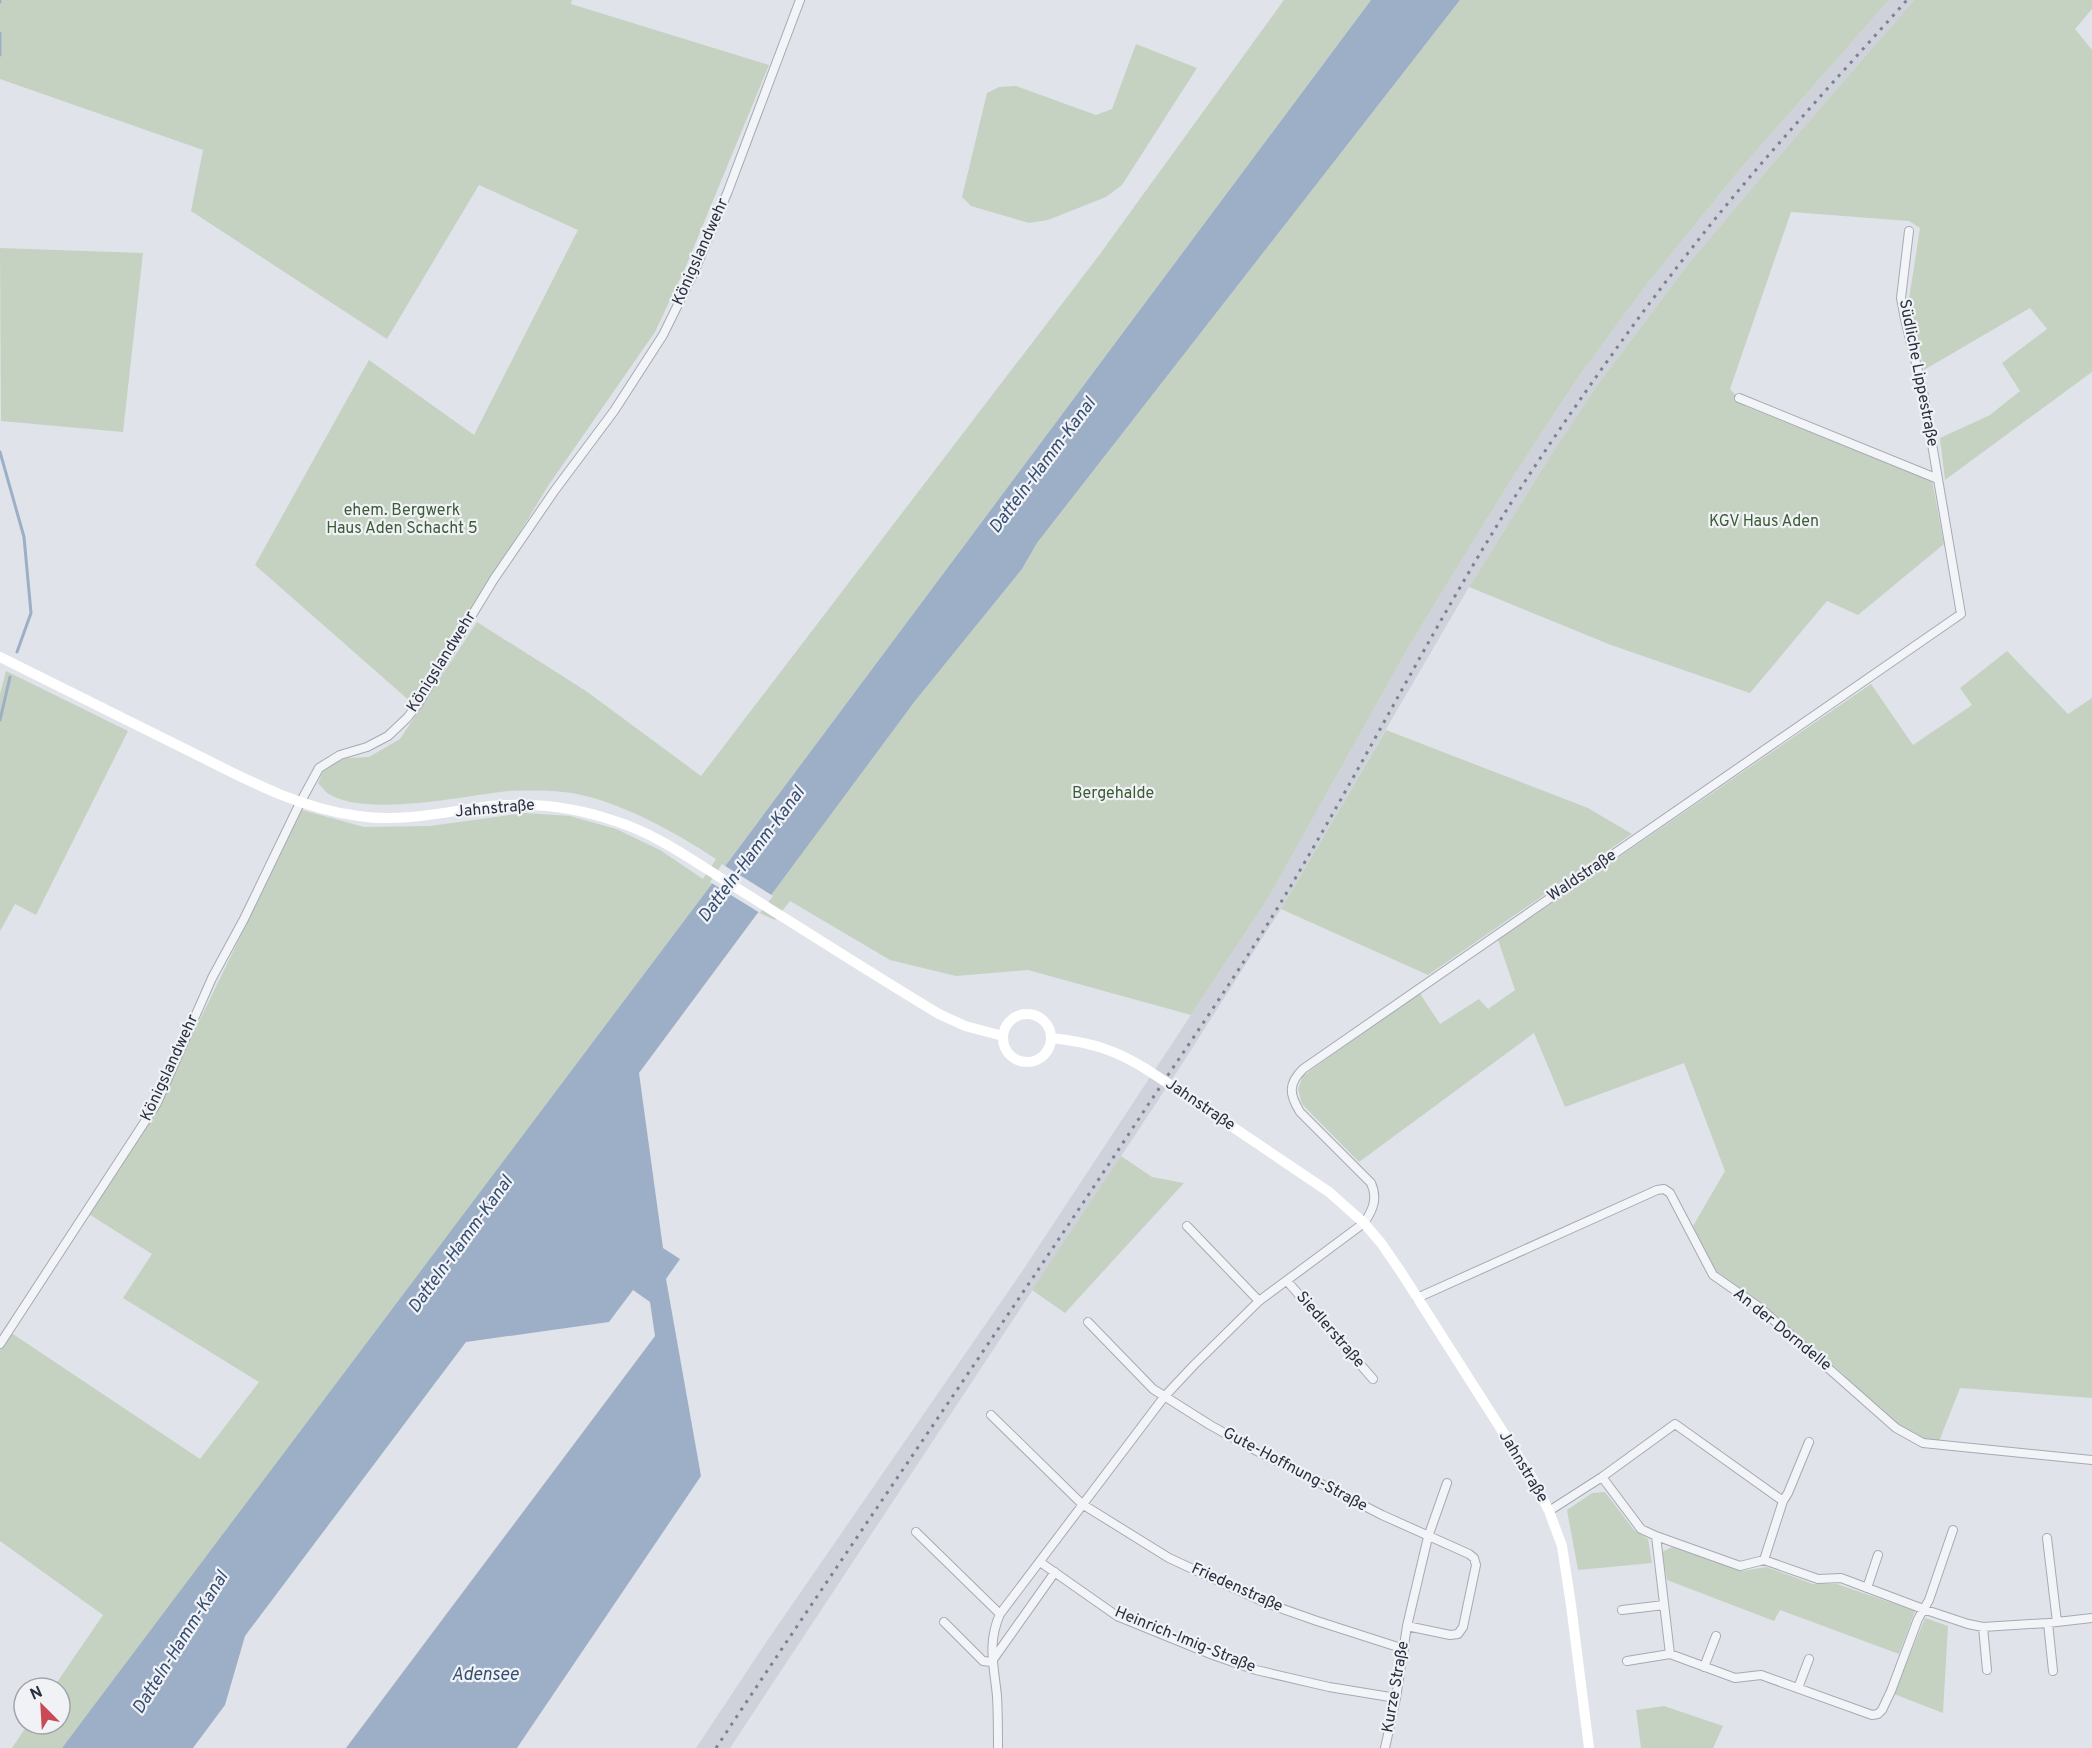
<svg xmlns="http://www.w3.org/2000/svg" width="2092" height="1748" viewBox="0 0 2092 1748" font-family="Overpass,sans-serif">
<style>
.built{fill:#cfd2db}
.green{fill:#c5d2c2}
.water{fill:#9dafc7}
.pier{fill:#e0e3e9}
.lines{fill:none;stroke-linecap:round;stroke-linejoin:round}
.stream{stroke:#9dafc7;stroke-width:3}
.street-casing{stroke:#a6aab3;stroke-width:10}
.street{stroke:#f3f4f7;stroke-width:8}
.secondary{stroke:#fff;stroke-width:10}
.rail{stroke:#7a8292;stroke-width:3;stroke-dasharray:3 6;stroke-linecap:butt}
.secondary-bridge{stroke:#fff;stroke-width:10}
.labels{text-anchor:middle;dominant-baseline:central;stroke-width:4.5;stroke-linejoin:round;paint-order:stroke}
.street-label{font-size:16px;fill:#2a3040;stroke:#f0f2f6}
.park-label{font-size:16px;fill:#3c5b37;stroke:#f0f2f6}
.water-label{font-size:18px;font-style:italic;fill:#354d72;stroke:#f0f2f6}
</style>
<rect width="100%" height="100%" fill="#e0e3e9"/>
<path class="built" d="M1889,0h25l-123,142 -102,121 -91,121 -47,71 -82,132 -188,322 -97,152 -454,687h-34l71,-107 254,-368 249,-378 139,-249 100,-163 70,-107 68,-92 94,-116z"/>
<path class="green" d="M0,0h572l-1,4 198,61 -83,201 -31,66 -107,154 -99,163 -37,54 -157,-138 114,-205 105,75 104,-205 -99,-45 -92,154 -196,-128 12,-61 -203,-71z
M1284,0h87l-660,885 -575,767 -74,96h-50l16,-24h32v-36h-7l50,-73 -103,-74v-193l10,-16 190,127 59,-77 -136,-84 29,-44 -68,-43 56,-77 49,-92 113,-232 62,17 66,-1 95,-13 45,3 46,13 44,21 43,29 13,-20c-41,-27 -95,-57 -144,-66 -16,-3 -48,-3 -64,-2 -45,5 -143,27 -181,2 -3,-3 -6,-7 -9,-10l5,-12 12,-9 12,-4 22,-1 31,-18 77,-117 109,69 115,85 399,-522z
M1460,0h429l-148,168 -94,116 -68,92 -70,107 -100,163 -139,249 -79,120 -163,-45 -72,6 -66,-16 -100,-59 -15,19 -18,-8 158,-211 107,-132 15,-26z
M1914,0h178v9l-17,20 17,21v322l-147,108 -5,-42 50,-23 30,-24 -18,-28 45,-34 -17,-21 -106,62 -15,-71 11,-71 -11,-7 -118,-9 -61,177 17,18 185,73 12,64 -86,71 -31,-14 -77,92 -139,-48 -142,-58 82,-132 47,-71 91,-121 102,-121z
M1136,44l61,24 -75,117 -16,12 -58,23 -19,3 -58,-17 -9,-9 25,-104 12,-6 17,-1 80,29 16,-6z
M0,248l143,5 -20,179 -122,-11z
M2007,651l61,63 24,-16v700l-132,-10 -22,56 -15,-1 -27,-15 -54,-55 -74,-64 -53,-39 -22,-44 32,-55 -41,-108 -119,44 -31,-74 -175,129 -57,-58 -4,-15 5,-13 116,-84 21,32 39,-25 9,10 27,-19 -17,-50 373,-256 42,61 59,-40 -12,-17z
M6,671l122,60 -92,184 -21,-11 -15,27v-237z
M1386,730l202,78 44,26 -204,141 -147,-66z
M1121,1156l31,21 32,6 -119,130 -33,-23z
M1605,1492l29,38 14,9 4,24 -74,7 -11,-60 25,-17z
M1672,1547l70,24 24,-4 47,17h24l78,27 -16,43 -119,-44 -6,11 -107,-41 -5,-28z
M1925,1618l23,8 -5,87 -49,-19z
M1664,1706l59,20 -10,22h-72l-5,-38z"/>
<path class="water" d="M1371,0h89l-423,543 -15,26 -107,132 -276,372 24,175 17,11 -14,20 35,197 -184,272h-171l309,-412 -5,-34 -17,-12 -24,32 -143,20 -221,294 -20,69 -32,43h-131l649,-863z"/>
<path class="pier" d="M722,864l51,32 -13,17 -50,-31z"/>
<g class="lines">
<path class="stream" d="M0,2v-2
M0,33v22
M0,452l24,85 7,76 -14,39
M0,720l10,-43"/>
<g class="street-casing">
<path id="street" d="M1739,398l199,81
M1187,1226l72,75
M1287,1281l86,98
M1417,1298l240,-108 7,-1 6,4 43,82 46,32 137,121 27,15 169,17
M1088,1322l65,67 57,36 43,24 129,66 87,39 5,4 2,7 -13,62 -5,7 -8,1 -43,-9
M0,1344l157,-241 55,-125 32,-59 56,-116 19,-35 21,-13 27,-8 21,-11 19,-18 11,-14 76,-125 61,-89 59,-79 49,-76 32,-65 33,-79 72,-191
M991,1415l91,89 87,54 97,45 51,18 87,28
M1783,1501l5,-8 21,-51
M1549,1511l53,-34
M916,1532l84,82
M1656,1536l14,118 65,24 26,-3 111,40 6,-1 4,-4 9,-19 27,-72 11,-19 24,-70
M2047,1538l10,84
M1764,1560l19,-59 -108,-77 -73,53 39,52 15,7 84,30 24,-6 54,19 23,-1 82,31 45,15 15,3 65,-4 44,-5
M1040,1562l77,54 96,39 43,15 73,17 67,11
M1867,1588l11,-33
M1622,1610l42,-5
M944,1622l39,39 8,1
M2048,1623l5,48
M1983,1627l4,43
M992,1661l63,-89
M1627,1661l43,-7
M1704,1667l12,-31
M1798,1688l11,-29
M998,1748c0,-17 0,-34 -1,-52 -3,-30 -10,-53 3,-82l164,-217 30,-32 65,-64 105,-78c9,-13 14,-25 7,-40l-71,-71c-11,-18 -12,-28 3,-43l658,-455 -38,-223 -18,-72 -4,-21 8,-67
M1385,1748l11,-50 11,-72 21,-89 19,-54"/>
</g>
<use href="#street" class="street"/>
<path class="secondary" d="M0,657c60,30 121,60 181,90 57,28 114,61 178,69 45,7 88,-5 133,-10 42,-4 83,1 123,15 42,13 80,41 117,64 69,43 137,87 207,129l26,12 38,10
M1003 1038a24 24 0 1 1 48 0a24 24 0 1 1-48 0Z
M1051,1038c38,4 63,11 95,31
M1172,1086l157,106 35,31 17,20 20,29 130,204 18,35 13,35 9,59 18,143"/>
<path class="rail" d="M716,1748c139,-211 283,-417 422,-628 43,-65 88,-129 129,-195 88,-142 161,-292 251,-433 60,-92 124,-182 193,-268 62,-77 130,-150 196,-224"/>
<path class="secondary-bridge" d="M1146,1069l26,17"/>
</g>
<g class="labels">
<g class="street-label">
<text transform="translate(701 252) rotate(-66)">Königslandwehr</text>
<text transform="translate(1918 373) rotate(79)">Südliche Lippestraße</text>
<text transform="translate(442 662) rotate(-58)">Königslandwehr</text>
<text transform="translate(495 809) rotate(-5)">Jahnstraße</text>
<text transform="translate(1582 876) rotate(-34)">Waldstraße</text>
<text transform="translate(170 1068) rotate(-65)">Königslandwehr</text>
<text transform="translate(1200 1105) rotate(34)">Jahnstraße</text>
<text transform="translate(1330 1330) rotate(49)">Siedlerstraße</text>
<text transform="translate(1782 1330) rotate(39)">An der Dorndelle</text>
<text transform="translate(1523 1467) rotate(59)">Jahnstraße</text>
<text transform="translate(1295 1470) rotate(28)">Gute-Hoffnung-Straße</text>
<text transform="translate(1237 1588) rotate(24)">Friedenstraße</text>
<text transform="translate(1185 1640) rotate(22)">Heinrich-Imig-Straße</text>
<text transform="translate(1396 1687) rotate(-80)">Kurze Straße</text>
</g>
<g class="park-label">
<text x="402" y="511">ehem. Bergwerk<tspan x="402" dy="18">Haus Aden Schacht 5</tspan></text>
<text x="1764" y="522">KGV Haus Aden</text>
<text x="1113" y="794">Bergehalde</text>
</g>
<g class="water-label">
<text transform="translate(1043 466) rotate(-53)">Datteln-Hamm-Kanal</text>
<text transform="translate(752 855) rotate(-53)">Datteln-Hamm-Kanal</text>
<text transform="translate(461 1245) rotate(-54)">Datteln-Hamm-Kanal</text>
<text transform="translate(181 1643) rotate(-58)">Datteln-Hamm-Kanal</text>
<text x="485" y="1675">Adensee</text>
</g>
</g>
<g transform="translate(42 1706) rotate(336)"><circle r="28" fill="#f0f2f6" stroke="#a1a4ad" stroke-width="1.5"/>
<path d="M0-4.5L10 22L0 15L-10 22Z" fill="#c94a56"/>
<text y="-9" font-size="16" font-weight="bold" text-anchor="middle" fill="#2a3040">N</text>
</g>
</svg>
